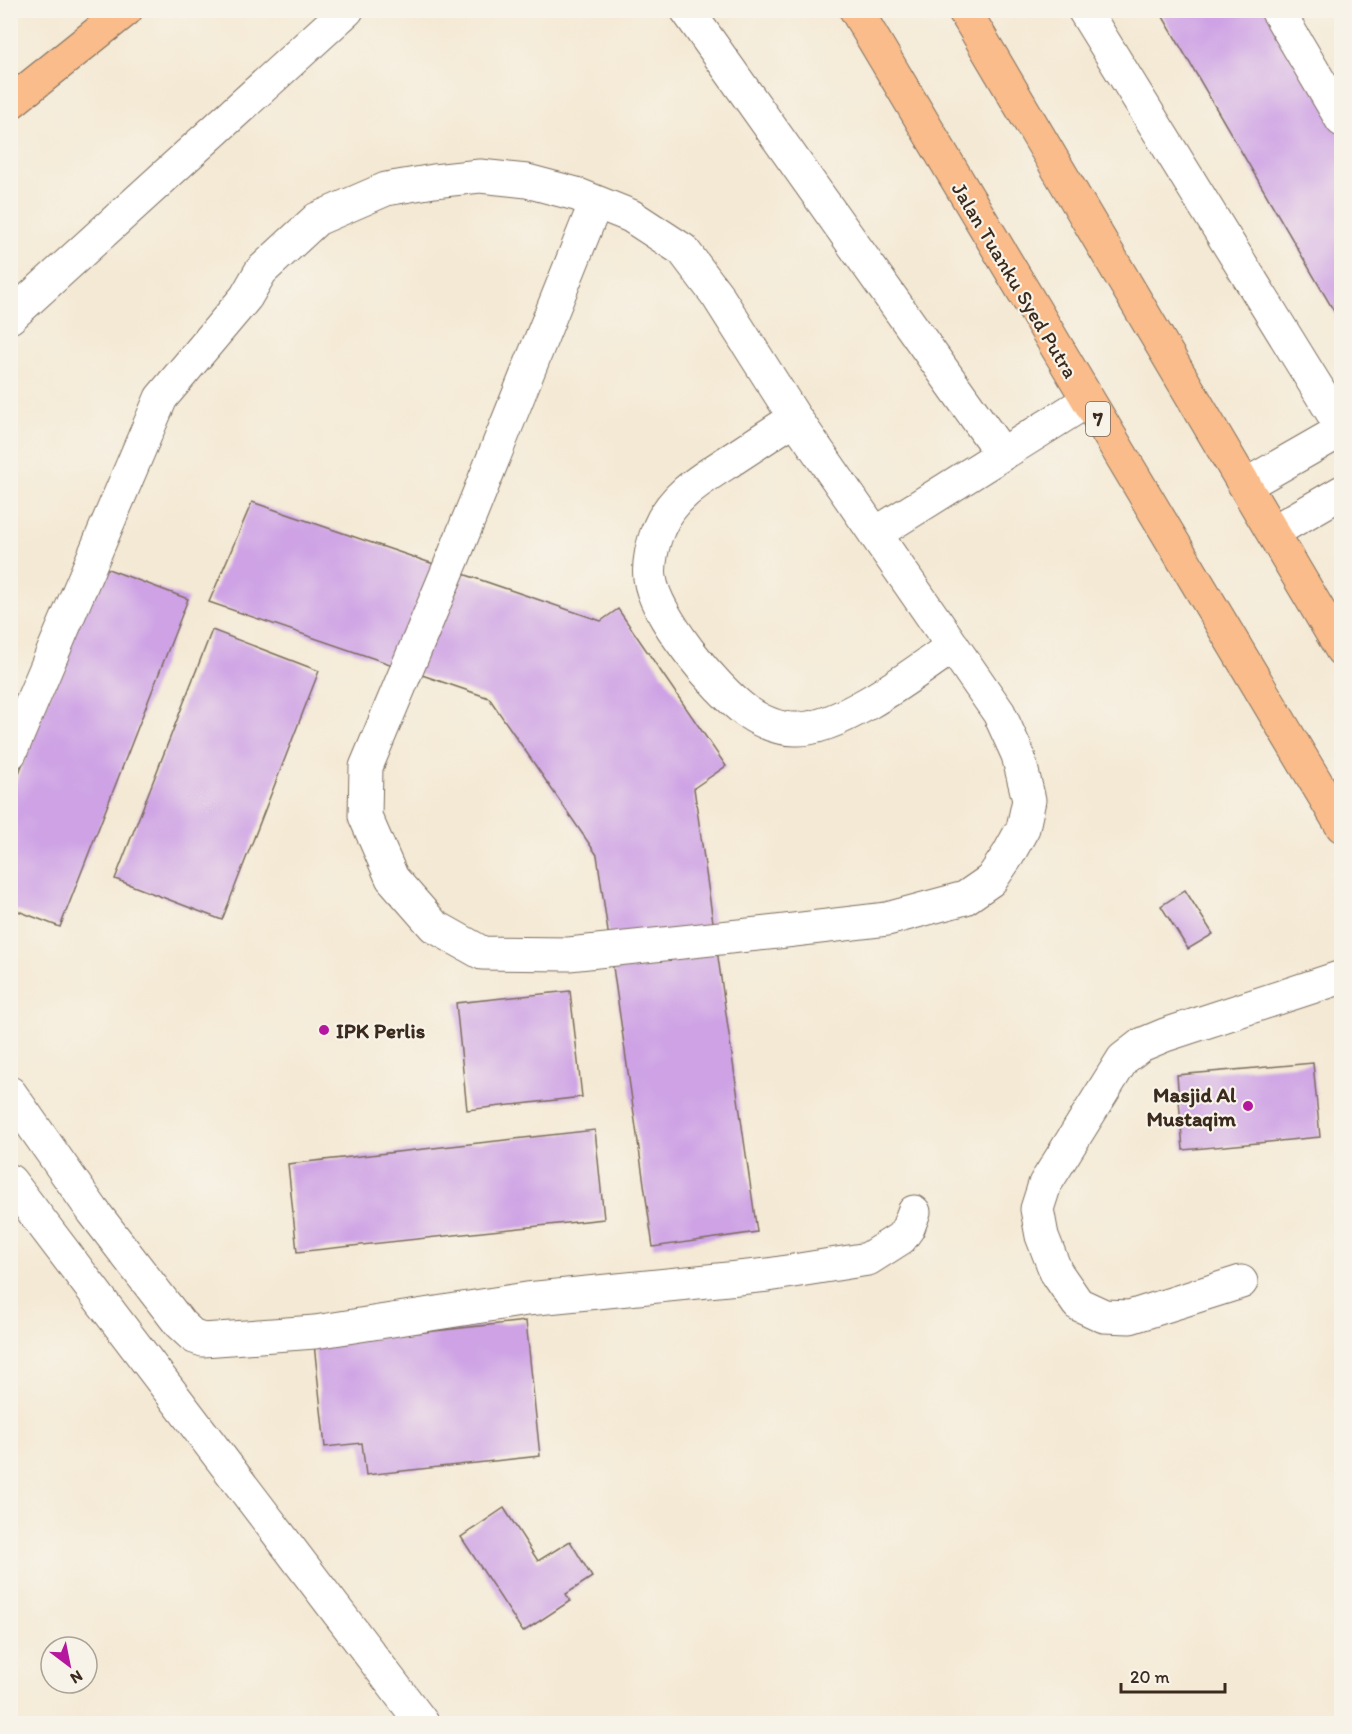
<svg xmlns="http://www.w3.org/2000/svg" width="1352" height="1734" viewBox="0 0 1352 1734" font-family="Itim,sans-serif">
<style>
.building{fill:#cea2e5}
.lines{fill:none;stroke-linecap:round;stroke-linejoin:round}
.minor-casing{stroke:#7c6d5e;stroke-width:35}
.major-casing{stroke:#7c6d5e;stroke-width:35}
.highway-casing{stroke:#7c6d5e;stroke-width:35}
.minor{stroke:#fff;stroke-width:33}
.major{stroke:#f9bc8a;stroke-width:33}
.highway{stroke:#f9bc8a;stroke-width:33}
.poi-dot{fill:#b5179e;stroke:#f7f3e8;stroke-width:2}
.labels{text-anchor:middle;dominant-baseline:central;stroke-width:4.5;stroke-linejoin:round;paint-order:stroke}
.shield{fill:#f7f3e8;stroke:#73665b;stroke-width:1.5}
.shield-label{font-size:20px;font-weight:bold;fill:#3b2a1e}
.street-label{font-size:21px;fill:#3b2a1e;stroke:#f7f3e8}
.poi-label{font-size:21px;font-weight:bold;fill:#3b2a1e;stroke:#f7f3e8;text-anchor:start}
</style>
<rect width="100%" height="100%" fill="#f7f3e8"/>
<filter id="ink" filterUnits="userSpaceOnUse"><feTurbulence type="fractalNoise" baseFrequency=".0167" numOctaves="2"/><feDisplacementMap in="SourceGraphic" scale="12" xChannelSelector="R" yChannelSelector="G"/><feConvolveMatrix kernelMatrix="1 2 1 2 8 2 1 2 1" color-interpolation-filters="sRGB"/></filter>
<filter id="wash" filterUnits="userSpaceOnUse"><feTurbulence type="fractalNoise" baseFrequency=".008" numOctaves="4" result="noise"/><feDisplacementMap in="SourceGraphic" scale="24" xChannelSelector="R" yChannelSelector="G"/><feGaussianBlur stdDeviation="1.35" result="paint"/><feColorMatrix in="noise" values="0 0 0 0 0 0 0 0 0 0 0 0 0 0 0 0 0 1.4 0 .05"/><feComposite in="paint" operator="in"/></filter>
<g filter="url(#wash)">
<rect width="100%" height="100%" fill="#f4e9d4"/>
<g id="blocks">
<path class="building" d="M1159,10h114l69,119v196z
M252,502l349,119 17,-12 108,157 -32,22 63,444 -104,15 -56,-392 -108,-157 -280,-96z
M100,566l88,33 -128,328 -50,-19v-112z
M212,630l107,41 -97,249 -107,-41z
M1185,890l28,44 -25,15 -27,-43z
M570,991l12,106 -115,13 -11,-107z
M1313,1063l7,74 -137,13 -6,-75z
M595,1130l9,89 -307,33 -9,-88z
M526,1321l14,135 -174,19 -4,-32 -37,4 -11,-103z
M504,1508l34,53 32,-20 22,36 -26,17 4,7 -47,31 -62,-95z"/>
</g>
</g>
<g filter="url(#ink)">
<use href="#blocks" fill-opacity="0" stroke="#7c6d5e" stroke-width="1.5"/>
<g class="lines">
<g class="minor-casing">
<path id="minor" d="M687,10l315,444
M1084,10l258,418
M1277,10l65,110
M10,317l337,-307
M795,418c-20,13 -41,27 -61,40 -29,19 -61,36 -75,70 -6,13 -11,36 -9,50 5,38 65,111 97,134 15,10 33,18 51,17 44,0 119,-58 155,-83
M1246,485l96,-55
M1273,532l69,-40
M875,534l212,-133
M10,753l151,-355 85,-101 15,-26 56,-52 69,-30 48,-8 46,-5 47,5 49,13 55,22 52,34 34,45 78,123 204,295 19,42 11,45 -6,28 -15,27 -17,25 -26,18 -78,21 -110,13 -208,22 -87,-1 -48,-27 -42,-48 -27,-62 1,-49 88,-211 142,-354
M10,1093l83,118 87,113 14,13 9,3 112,-8 212,-33 241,-24 100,-16 33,-21 7,-10 6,-16
M10,1181l413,543
M1241,1282l-111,35 -26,-1 -26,-12 -22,-32 -14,-36 -5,-27 8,-25 78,-125 18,-14 24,-10 177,-58"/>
</g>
<g class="major-casing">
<path id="major" d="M856,10l486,816
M964,10l378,640"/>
</g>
<g class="highway-casing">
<path id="highway" d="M10,103l116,-93"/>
</g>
<use href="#minor" class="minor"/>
<use href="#major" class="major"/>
<use href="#highway" class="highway"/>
</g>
</g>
<g class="poi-dot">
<circle cx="324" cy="1030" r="6"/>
<circle cx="1248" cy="1106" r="6"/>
</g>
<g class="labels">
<rect class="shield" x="1086" y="402" width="24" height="34" rx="4.5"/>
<g class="shield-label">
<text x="1098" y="419">7</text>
</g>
<g class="street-label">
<text transform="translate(1015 280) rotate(59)">Jalan Tuanku Syed Putra</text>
</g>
<g class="poi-label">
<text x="336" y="1030">IPK Perlis</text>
<text x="1236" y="1094" text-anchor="end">Masjid Al<tspan x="1236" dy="24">Mustaqim</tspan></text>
</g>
</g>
<rect width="1352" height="1734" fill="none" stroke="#f7f3e8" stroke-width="36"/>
<g transform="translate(69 1665) rotate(148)"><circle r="28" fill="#f7f3e8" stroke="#aca397" stroke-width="1.5"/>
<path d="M0-4.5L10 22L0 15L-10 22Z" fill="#b5179e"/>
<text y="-9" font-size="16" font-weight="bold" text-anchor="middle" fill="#3b2a1e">N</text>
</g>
<path d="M1121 1683v9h104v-9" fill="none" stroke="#3b2a1e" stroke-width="3"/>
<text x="1130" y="1683" font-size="18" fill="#3b2a1e" stroke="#f7f3e8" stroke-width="4.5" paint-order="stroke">20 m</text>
</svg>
